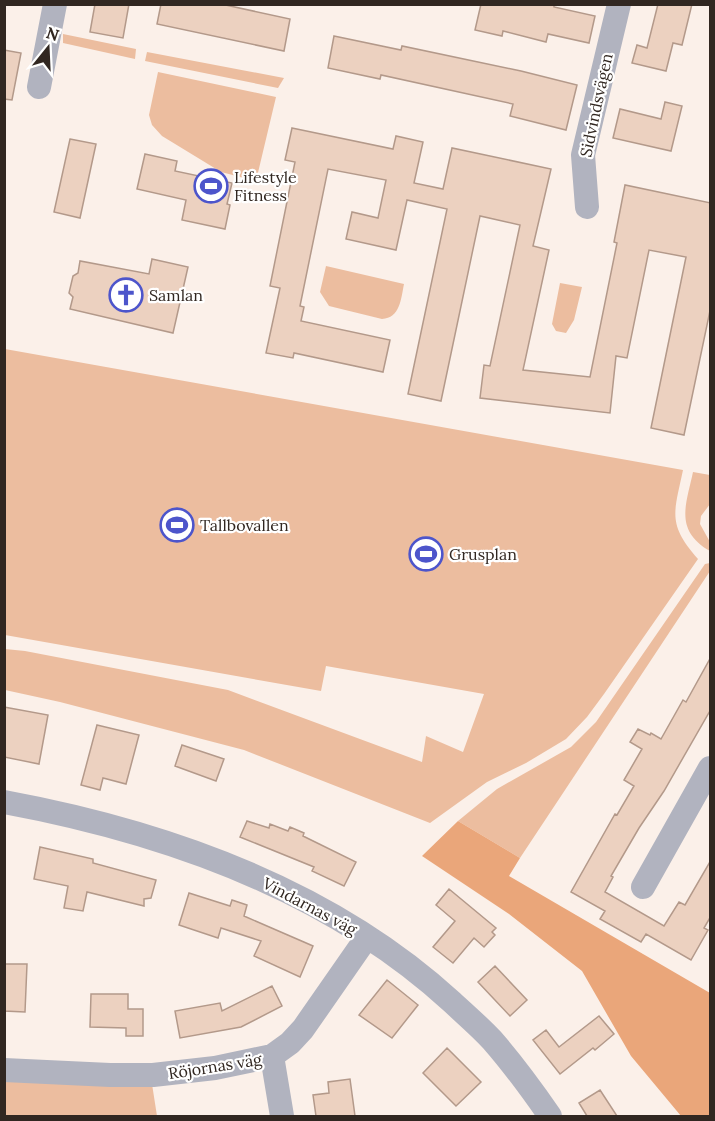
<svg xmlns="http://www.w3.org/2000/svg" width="715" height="1121" viewBox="0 0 715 1121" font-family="Lora,serif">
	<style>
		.green { fill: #ecbd9f }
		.forest { fill: #eaa67a }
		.building { fill: #ecd1c0; stroke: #b3998a; stroke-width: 1.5 }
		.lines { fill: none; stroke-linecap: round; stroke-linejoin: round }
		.street { stroke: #b1b3bf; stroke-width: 24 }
		.labels { text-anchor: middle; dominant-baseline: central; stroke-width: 4.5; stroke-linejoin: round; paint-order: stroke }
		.street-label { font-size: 16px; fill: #312721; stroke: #fff }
		.poi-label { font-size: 16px; fill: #312721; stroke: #fff; text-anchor: start }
	</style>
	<rect width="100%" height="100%" fill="#fbf0e9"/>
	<path class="green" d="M63,34L136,49L135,59L63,43Z
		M147,52L284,78L278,88L145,61Z
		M158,72L276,97L256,181L221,172L162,136L152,125L149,115Z
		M326,266L404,284C401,299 400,318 382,319L329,306L320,292Z
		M560,283L582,287L574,320L566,333L556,331L552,324Z
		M5,349L683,470C674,513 667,524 698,559L604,694L587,717L566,739L526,763L487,782L430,823L244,750L60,702L5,690V649L25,651L228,690L422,762L426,736L463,752L484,694L326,666L321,691L5,635Z
		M693,472L710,475V504L701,516L700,524L710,542V551C674,530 686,505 693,472Z
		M710,563V571L520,858L458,821L497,789L571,747L596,722L705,564Z
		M5,1078L152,1084L157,1116H5Z"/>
	<path class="forest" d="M458,821L520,858L509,876L710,993V1116H681L631,1056L582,971L509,914L422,856Z"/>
	<path class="building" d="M95,4H129L123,38L90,32Z
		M161,4H221L290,19L284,51L157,24Z
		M481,4H554V7L595,16L589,43L548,34L546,42L503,31L502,36L475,30Z
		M658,4H692L682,45L673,43L666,71L632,63L637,45L647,48Z
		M334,36L401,50L402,46L521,71L577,85L566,130L510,116L513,104L381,75L380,79L328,68Z
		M4,50L21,53L12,100L4,99Z
		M665,102L682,106L671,151L613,138L620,109L661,119Z
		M292,128L393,149L396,136L423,142L414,183L443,189L452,148L551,169L533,246L549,250L523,370L590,377L617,243L614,242L625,185L711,203V306L684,435L651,428L686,257L649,250L627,358L616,356L610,413L480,398L484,365L490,366L520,225L480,216L441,401L408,394L447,209L407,200L396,250L346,239L352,212L378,218L386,180L328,169L300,306L304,307L301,321L390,340L383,372L294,353L293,358L266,353L280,288L270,286L295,162L285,160Z
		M70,139L96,144L80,218L54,212Z
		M145,154L177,161L175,171L232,183L227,204L230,205L225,229L182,220L186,200L137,189Z
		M152,259L188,267L173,333L70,309L73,297L69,293L73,276L78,273L80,261L149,274Z
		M711,657V709L664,791L639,828L611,876L613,877L605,892L664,926L679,902L685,905L711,860V916L704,928L708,930L691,960L646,934L641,942L600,919L605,911L571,892L615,814L617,815L634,786L624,780L642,749L630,742L638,729L650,735L651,733L661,739L683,700L686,702Z
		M4,707L48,715L39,764L4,757Z
		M97,725L139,735L126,784L103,778L100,790L81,785Z
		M182,745L224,759L216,781L175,766Z
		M247,821L269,828L270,824L288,831L290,827L304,833L303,836L356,862L344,886L312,871L314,867L240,837Z
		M40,847L93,859V863L156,880L151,898L144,899V906L87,892L83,911L64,908L68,886L34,879Z
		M449,889L496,928L492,932L495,935L484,947L474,938L453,963L433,947L455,921L436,905Z
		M189,893L230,906L232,900L247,905L244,916L313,946L300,977L254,956L261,941L221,928L218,938L179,925Z
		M4,964H27L25,1012L4,1011Z
		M495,966L527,1000L510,1016L478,982Z
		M387,980L418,1005L392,1038L359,1015Z
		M272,986L282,1006L241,1027L180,1038L175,1011L220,1003L222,1011Z
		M91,994H128V1009H143V1036H126V1028L90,1027Z
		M599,1016L614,1034L595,1050L593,1048L560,1074L533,1040L546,1030L559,1047Z
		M447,1048L481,1082L456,1106L423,1073Z
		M350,1079L355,1116H316L313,1095L329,1093L328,1082Z
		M600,1090L617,1116H587L579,1103Z"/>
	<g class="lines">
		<path class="street" d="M39,87L55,4
			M587,207L583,155L619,4
			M4,802C166,832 329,889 452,1002C466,1015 480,1027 492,1040C513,1064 532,1090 550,1116
			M643,887L710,768
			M272,1056L282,1116
			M4,1070L110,1075H153L215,1068L272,1056L290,1043L303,1029L367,937"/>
	</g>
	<defs>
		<g id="stadium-ring" transform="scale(1.725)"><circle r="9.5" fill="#fff" stroke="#4d55cb" stroke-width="1.5"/><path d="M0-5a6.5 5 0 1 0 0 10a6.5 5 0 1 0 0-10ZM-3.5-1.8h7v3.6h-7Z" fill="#4d55cb"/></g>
		<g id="church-ring" transform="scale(1.725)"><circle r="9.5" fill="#fff" stroke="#4d55cb" stroke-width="1.5"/><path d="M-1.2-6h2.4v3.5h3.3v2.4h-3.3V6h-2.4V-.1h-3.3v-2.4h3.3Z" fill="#4d55cb"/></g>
	</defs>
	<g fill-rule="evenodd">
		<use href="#stadium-ring" x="211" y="186"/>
		<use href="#church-ring" x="126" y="295"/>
		<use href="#stadium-ring" x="177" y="525"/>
		<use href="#stadium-ring" x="426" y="554"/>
	</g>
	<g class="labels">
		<g class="street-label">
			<text transform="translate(596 105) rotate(-78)">Sidvindsvägen</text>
			<text transform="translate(310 906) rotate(28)">Vindarnas väg</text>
			<text transform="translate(215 1066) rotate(-9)">Röjornas väg</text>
		</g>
		<g class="poi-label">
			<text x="234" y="177">Lifestyle<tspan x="234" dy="18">Fitness</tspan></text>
			<text x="149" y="295">Samlan</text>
			<text x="200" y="525">Tallbovallen</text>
			<text x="449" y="554">Grusplan</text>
		</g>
	</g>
	<rect width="715" height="1121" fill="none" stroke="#312721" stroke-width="12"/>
	<g transform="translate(48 48) rotate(18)" stroke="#ffffff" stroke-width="4.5" paint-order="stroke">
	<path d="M0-4.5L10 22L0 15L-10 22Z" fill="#312721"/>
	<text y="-9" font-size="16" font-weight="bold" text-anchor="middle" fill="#312721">N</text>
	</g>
</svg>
